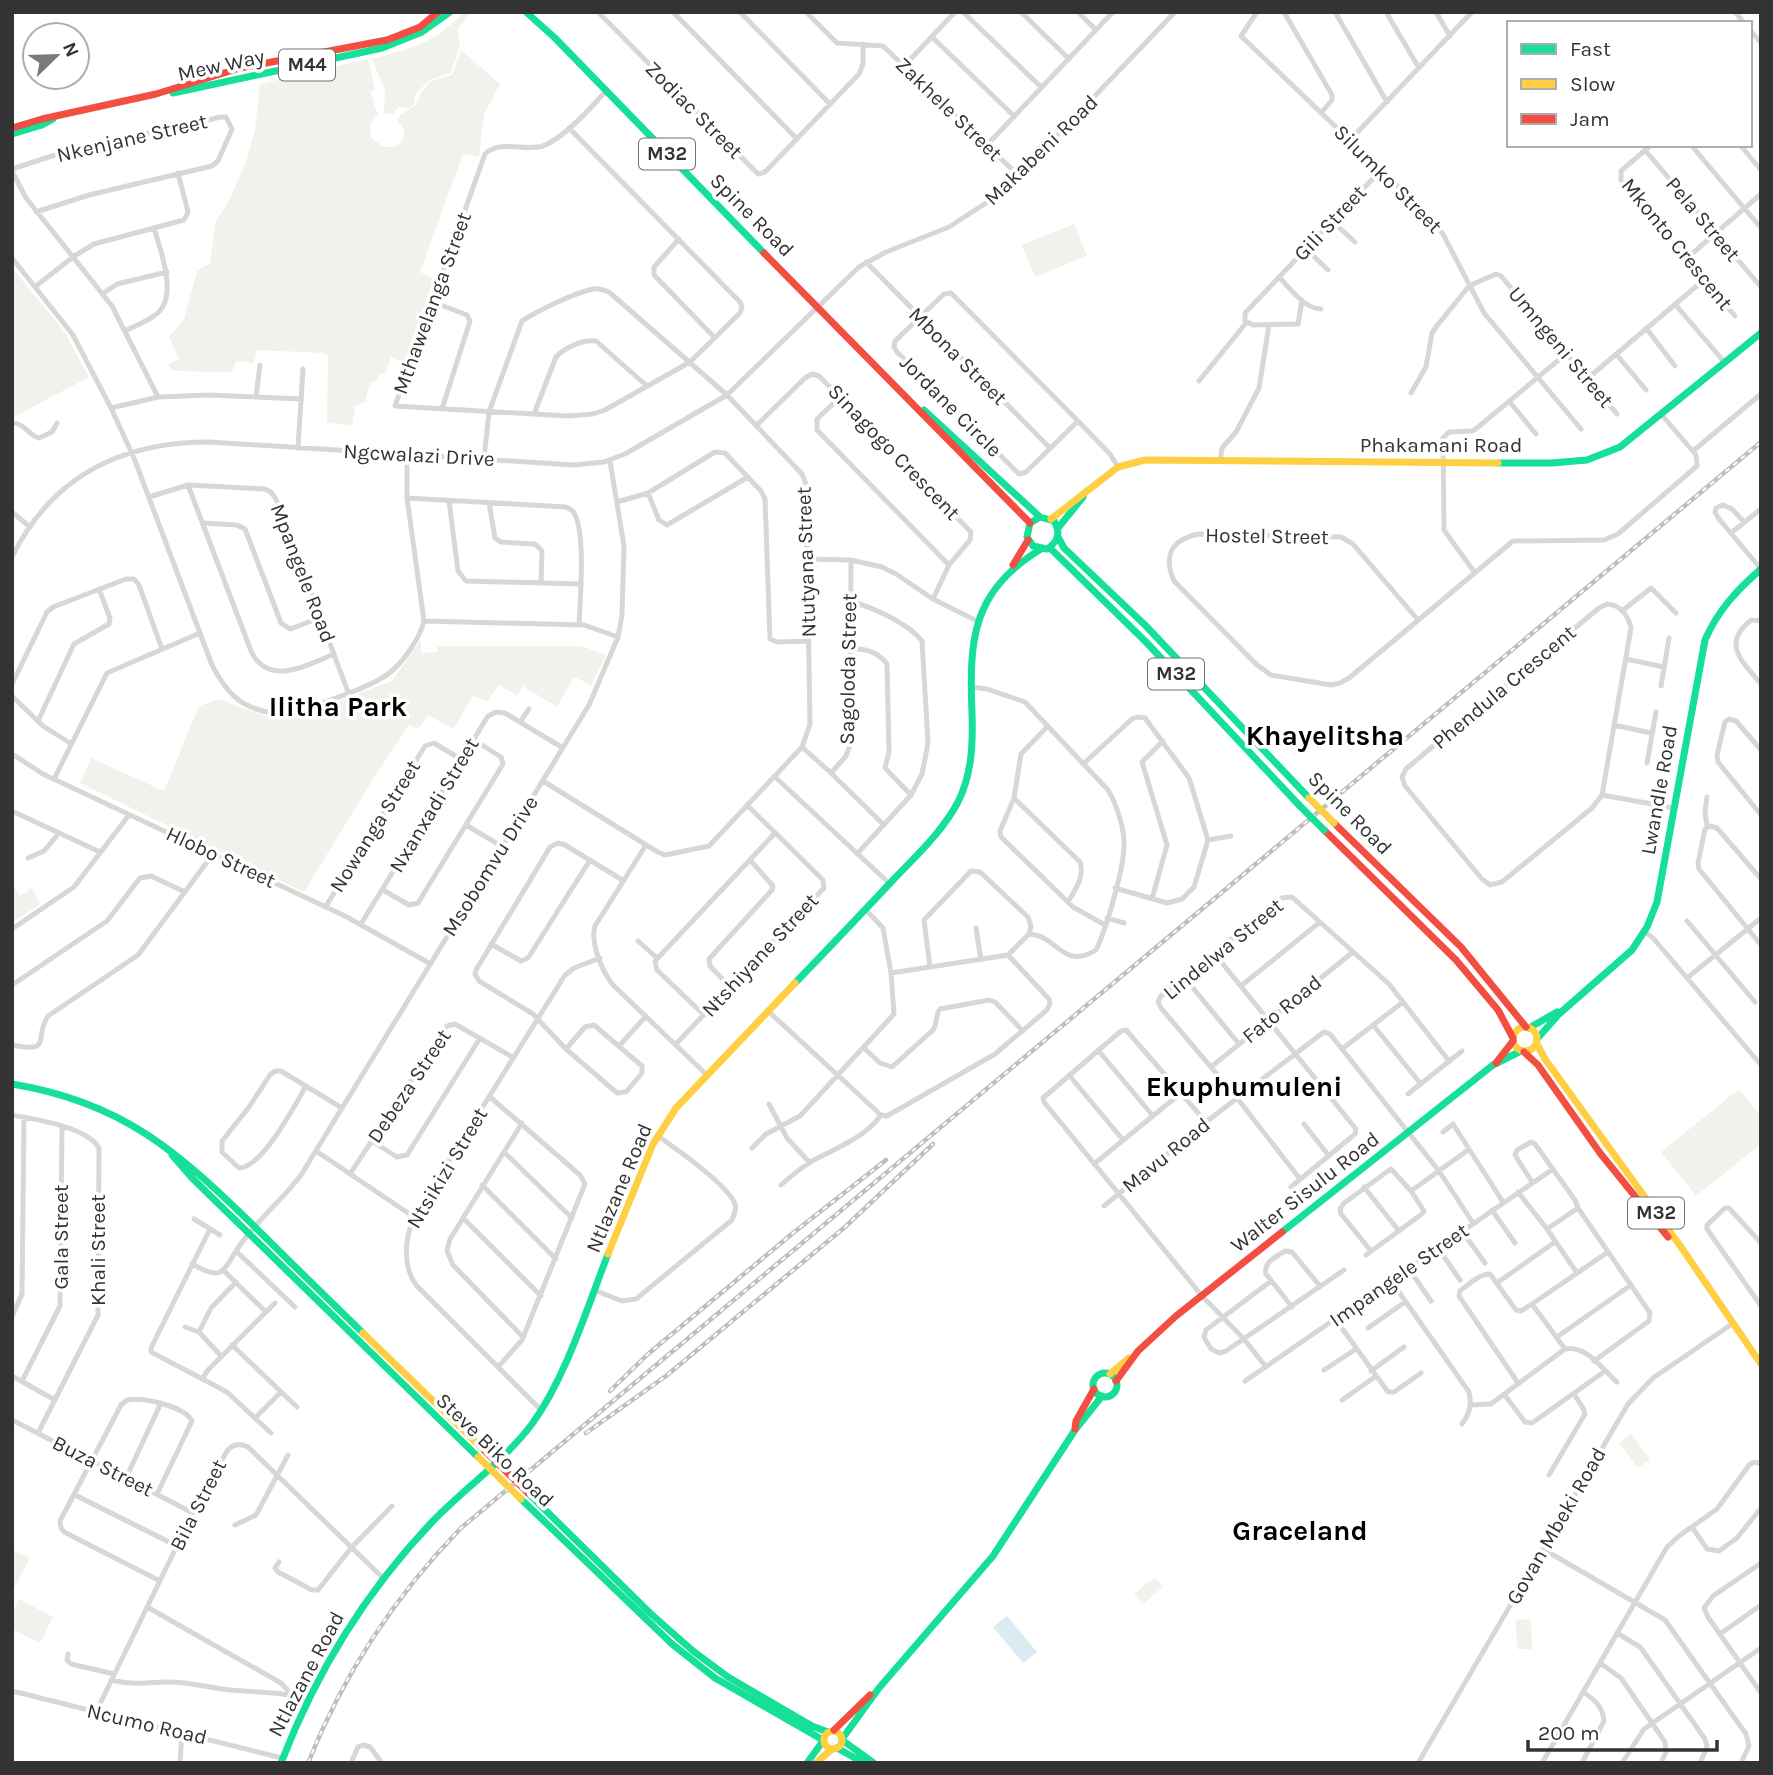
<svg xmlns="http://www.w3.org/2000/svg" width="1773" height="1775" viewBox="0 0 1773 1775" font-family="Karla,sans-serif">
	<style>
		.green { fill: #f0f3ec }
		.water { fill: #dceaf1 }
		.lines { fill: none; stroke-linecap: round; stroke-linejoin: round }
		.street { stroke: #d7d7d7; stroke-width: 5 }
		.fast { stroke: #16e098; stroke-width: 7 }
		.slow { stroke: #ffcf43; stroke-width: 7 }
		.jam { stroke: #f24e42; stroke-width: 7 }
		.rail-casing { stroke: #bebebe; stroke-width: 4.5 }
		.rail { stroke: #fff; stroke-width: 2; stroke-dasharray: 5; stroke-linecap: butt }
		.fast-bridge { stroke: #16e098; stroke-width: 7 }
		.slow-bridge { stroke: #ffcf43; stroke-width: 7 }
		.jam-bridge { stroke: #f24e42; stroke-width: 7 }
		.labels { text-anchor: middle; dominant-baseline: central; stroke-width: 7; stroke-linejoin: round; paint-order: stroke }
		.shield { fill: #fff; stroke: #707070; stroke-width: 2 }
		.shield-label { font-size: 19px; font-weight: bold; fill: #333 }
		.street-label { font-size: 21px; fill: #333; stroke: #fff }
		.district-label { font-size: 28px; font-weight: bold; fill: #000; stroke: #fff }
	</style>
	<rect width="100%" height="100%" fill="#fff"/>
	<path class="green" d="M464,12H471L457,30L460,47L450,73L430,80L416,93L414,104L409,108L398,107L393,114L384,113L385,90L372,59C413,48 433,44 464,12Z
		M461,50L500,84L484,114L479,157L463,154L420,272L434,278L404,362L391,357L386,372L380,374L376,381L370,383L365,402L355,406L352,425L327,423L328,356L323,353L257,350L254,363L236,361L232,372L173,371L168,364L179,359L169,337L184,320L197,271L210,263L216,220L228,203L247,159L255,129L260,84L368,59L375,89L371,92L375,109L379,113L371,123L370,136L383,147H394L403,140L404,129L397,120L401,114L416,105L421,93L431,81L452,75Z
		M1074,224L1087,256L1035,277L1022,245Z
		M12,268L64,331L89,377L14,417Z
		M421,640V653L437,652L438,646H582L606,655L591,685L574,677L557,707L523,686L517,696L499,685L487,701L473,696L453,729L428,715L418,729L409,725L375,776L304,892L80,783L91,758L164,791L199,706L219,699L272,719L295,717L392,681Z
		M12,883L20,896L32,888L40,904L12,923Z
		M1739,1089L1761,1116V1144L1696,1196L1661,1152Z
		M1631,1434L1650,1459L1638,1468L1619,1443Z
		M12,1550L30,1558L12,1592Z
		M1155,1577L1163,1587L1143,1604L1134,1594Z
		M19,1599L53,1617L40,1643L12,1629V1613Z
		M1531,1619L1532,1649H1517L1516,1620Z"/>
	<path class="water" d="M1007,1616L1037,1652L1023,1663L993,1627Z"/>
	<g class="lines">
		<path class="street" d="M598,12L758,174L765,172L859,74L863,64V44
			M673,12L797,139
			M740,12L830,104
			M806,12L837,43L883,46L1019,176
			M963,12L1041,87
			M1021,12L1069,59
			M1078,12L1096,30
			M1257,12L1241,36L1435,222L1444,236L1484,313L1581,429
			M1284,12L1332,95V100L1321,113
			M1335,12L1387,102
			M1386,12L1419,68
			M1436,12L1450,36
			M1735,12L1744,23
			M1750,30L1761,43
			M932,37L1014,116
			M905,65L955,12
			M569,128L740,302L742,307L740,313L690,362L605,410L593,414L568,416L395,406L485,154C501,139 524,152 543,146C564,138 590,109 605,92
			M1350,140L1472,12
			M987,145L1113,12
			M1651,145L1621,171V180L1735,316
			M1691,145L1761,228
			M1740,145L1761,170
			M1645,150L1761,287
			M12,169L64,152L221,117H226L232,129L218,161L212,166L89,195L36,212
			M12,171L26,198L112,306L158,397
			M1332,221L1355,242
			M679,239L654,267V275L715,338
			M1306,249L1328,270
			M12,258L73,335L111,408L134,458L212,665C226,692 240,708 272,713C293,716 371,687 388,674C403,663 420,638 424,621L407,498V455
			M1687,258L1761,194
			M866,262L1050,448
			M1279,277C1291,289 1303,308 1321,309
			M36,286L73,257L94,244L184,220L188,212L178,173
			M102,294L117,284L167,272
			M1302,300L1298,324L1253,325L1245,321V313L1382,169
			M433,302L467,315L470,321L442,409
			M1675,304L1725,363
			M1646,328L1675,366
			M125,331C136,325 155,319 162,308C175,289 160,248 154,228
			M1616,354L1646,390
			M1588,378L1705,279
			M1199,381L1246,323
			M1411,393L1426,367L1432,333L1436,327L1469,286L1496,274L1501,276L1617,414
			M256,397L260,365
			M840,397L817,419V430L949,565
			M1509,401L1536,434
			M111,408L158,397L210,395L302,399
			M534,414L556,357C564,348 583,339 596,341L647,386
			M1078,421L951,293L944,294L895,341L894,347L897,352L1019,474L1026,472L1078,421L1110,454L1118,467
			M12,423C25,423 28,435 39,438L52,432L57,423
			M756,426L805,378L812,374L819,376L971,532L970,540L949,565L933,599
			M298,448L303,369
			M1693,451L1761,394
			M484,459L489,412L522,321C537,311 574,293 593,289C598,288 604,290 609,292L727,395L802,474L806,484L810,724L802,747L709,846L665,855L656,851L543,781
			M1220,461L1222,448L1236,432L1259,388L1269,325
			M188,485L251,651C268,687 306,666 334,654
			M648,493L659,520L667,525L748,477
			M149,497L188,485L265,489L271,492L276,499L348,692
			M407,498L566,507C570,509 572,509 574,513C586,532 580,601 579,625
			M449,501L458,571L466,581L580,584
			M617,502L648,493L715,452L725,453L761,491L765,499L770,639L777,642L809,641
			M489,503L495,538L501,542L535,544L542,551L541,583
			M12,512L30,527
			M1744,522L1732,509L1723,505L1716,508L1715,512L1719,519L1761,569
			M202,523L237,525L245,529L281,623L290,629L320,618
			M1731,533L1761,509
			M12,557C52,476 121,442 209,442L574,465L604,462L625,454L727,395L859,267L886,252L949,227L1003,192L1175,12
			M807,559L851,560L882,567L896,574L933,599L977,621
			M1475,573L1444,530L1443,438L1449,432L1472,431L1477,428L1567,353
			M850,601C872,607 908,623 922,641L928,743L922,774L911,795L857,854
			M1607,604C1620,605 1628,615 1631,628L1602,795L1592,808L1502,882L1490,885L1482,879L1405,786L1402,777L1406,769L1426,752L1599,608Z
			M1622,611L1651,588L1676,613
			M1418,620L1353,544L1341,537L1198,534C1171,540 1163,556 1174,581L1257,665L1271,675L1331,685L1340,683L1349,678L1513,541L1604,540L1618,534L1697,466L1696,455L1662,415
			M424,621L584,625L618,637
			M1761,621L1751,620C1721,644 1742,661 1761,684
			M849,649C864,648 877,651 887,664L889,752L885,768L911,795
			M1626,659L1664,667
			M12,684L47,612L53,607L126,579H134L139,585L162,649
			M1661,686L1669,638
			M970,687L987,689L1025,702L1108,790C1116,803 1124,827 1124,843C1125,865 1106,930 1096,950C1063,971 1057,935 1029,934
			M12,696L43,726L70,743
			M38,721L74,644L109,624L110,618L99,589
			M520,722L529,709
			M1614,725L1651,733
			M1048,726L1021,754L1014,798L1000,831L1001,837L1073,907L1105,925
			M802,747L831,773L884,825
			M1761,750L1736,721L1729,719L1725,722L1717,755L1718,762L1761,815
			M12,754L43,774L345,916L429,963
			M1647,763L1656,712
			M1083,764L1132,719L1138,717L1145,718L1189,778L1208,840L1194,887L1182,899L1167,903L1115,888
			M831,773L846,756L850,745L851,560
			M774,776L890,884
			M54,779L107,673L200,633
			M1602,795L1674,808
			M1707,797L1705,811L1707,827
			M1014,798L1080,862C1085,876 1075,890 1068,902
			M12,811L100,852
			M466,825L503,847
			M1208,840L1231,836
			M646,845L595,926C590,943 602,971 613,985L707,1075
			M28,858L44,851L59,833
			M1761,879L1717,828L1710,826L1705,829L1698,863L1699,869L1761,945
			M383,890L409,905L418,903L503,764L501,757L474,740
			M1152,899L1167,845L1142,762L1163,741
			M326,906L425,746L434,743L462,760
			M1107,918L1124,923
			M1687,921L1755,1002
			M361,924L488,716L496,712L505,713L563,748
			M976,928L981,960
			M12,929L74,887L129,815
			M1645,932L1653,938L1761,1065
			M638,941L657,958
			M491,944L521,961L528,958L590,860
			M1214,953L1356,1129L1355,1134L1291,1187
			M930,967L924,920L971,871L980,872L1028,917L1031,926L1029,934
			M891,973L1008,955L1029,934
			M1184,977L1239,1044
			M1687,978L1761,918
			M12,985L107,921L140,878L151,876L185,892
			M1241,986L1320,922
			M730,987L710,966L709,959L772,890L773,886L750,860
			M768,1011L881,1115L887,1116L995,1054L1047,1010L1050,1003L1049,999L1008,955
			M704,1015L657,970L655,961L775,833
			M1373,1025L1421,1084
			M676,1044L824,888L823,880L747,805
			M12,1045C54,1053 33,1039 48,1016L138,955L213,854
			M619,1046L646,1016
			M864,1048L880,1063L892,1067L933,1030C938,1023 935,1015 940,1009L989,1000L995,1002L1023,1031
			M566,1049L585,1027L594,1025L642,1066V1073L626,1092L617,1093L566,1049L533,1014L479,981L475,974L476,970L550,847L558,843L565,845L624,881
			M1342,1049L1403,1002
			M1098,1050L1153,1116
			M1211,1067L1353,952
			M1069,1075L1123,1140
			M306,1086C295,1105 262,1168 239,1168L222,1152V1141L249,1107L270,1075L275,1071H281L342,1108
			M1408,1094L1462,1051
			M490,1097L580,1175L585,1184L522,1340L498,1367
			M769,1104L787,1138L810,1163
			M12,1115C35,1119 87,1127 99,1148L98,1315L38,1433
			M1206,1122L1126,1030L1121,1031L1043,1098L1044,1102L1202,1296L1244,1339L1266,1367
			M522,1123L450,1239L447,1251L453,1265L523,1337
			M1304,1124L1329,1156
			M1443,1132L1453,1124L1503,1202
			M372,1141L397,1157L407,1155L480,1038
			M752,1148L766,1134L800,1116L894,1014L891,973L883,928L865,909
			M316,1151L414,1217
			M504,1152L572,1218
			M1094,1164L1181,1093
			M350,1174L447,1026L455,1024L514,1058
			M1300,1179L1237,1098L1161,1008L1158,1002L1161,996L1282,898L1292,897L1389,984L1449,1061
			M1532,1182L1515,1155L1517,1150L1531,1142L1535,1144L1575,1200L1578,1208
			M482,1185L556,1259
			M781,1185C791,1176 801,1168 812,1161C836,1148 865,1138 881,1115
			M1364,1187L1399,1231
			M1411,1191L1468,1150
			M1518,1192L1547,1229
			M1104,1206L1206,1122L1324,1032L1330,1034L1439,1171L1473,1223
			M1492,1210L1515,1243
			M463,1218L541,1296
			M194,1219L220,1235
			M210,1229L151,1348V1352L227,1392L271,1433
			M1462,1231L1485,1263
			M1761,1243L1729,1208H1725L1707,1225V1229L1761,1306
			M1438,1248L1460,1280
			M1366,1255L1422,1214L1424,1211L1411,1191L1391,1169L1344,1203L1340,1209L1341,1214L1371,1251
			M192,1264C220,1279 221,1276 236,1251
			M1409,1269L1431,1301
			M224,1271L265,1311
			M1577,1273L1547,1229L1578,1208L1650,1313L1649,1321L1594,1361
			M1271,1281L1206,1330L1204,1337L1211,1349L1219,1353L1226,1351L1344,1270
			M1392,1282L1469,1392C1472,1404 1470,1414 1462,1424
			M1497,1283L1555,1242
			M594,1290L622,1301L636,1299L732,1220C734,1214 737,1210 735,1204C727,1184 676,1149 658,1136
			M1532,1304L1608,1252
			M295,1307L236,1251C254,1222 281,1202 301,1175L589,705L618,637L622,615L624,546L610,461
			M1292,1307L1266,1274C1263,1262 1276,1257 1285,1251L1292,1252L1320,1286
			M12,1317L22,1294L24,1117
			M1336,1320L1388,1392H1394L1421,1373
			M185,1327L199,1332
			M1368,1328L1405,1302
			M1557,1337L1631,1285
			M232,1345L297,1407
			M221,1356L199,1332L211,1308L236,1282
			M1324,1370L1356,1349
			M1371,1371L1404,1347
			M12,1376L55,1400
			M202,1379L208,1370L275,1303
			M22,1381L60,1306L62,1126
			M1245,1381L1553,1169
			M1518,1383L1459,1296L1460,1291C1468,1285 1479,1274 1490,1274L1516,1310L1521,1311L1532,1304L1565,1349
			M1504,1394L1525,1422L1532,1423L1605,1371
			M1342,1400L1375,1377
			M1471,1405L1491,1404L1565,1349C1586,1344 1603,1370 1617,1382
			M541,1410L416,1285C402,1265 405,1238 414,1217L565,975L574,968L600,958
			M255,1418L281,1392
			M12,1420L193,1513
			M1549,1475L1585,1414L1583,1408L1574,1394
			M126,1478L161,1403
			M157,1494L192,1421C184,1406 143,1397 127,1400L121,1405L60,1521L61,1528L64,1532L160,1581
			M75,1495L177,1546
			M235,1525L256,1515L288,1455
			M1692,1527L1707,1549L1719,1551L1737,1538L1761,1508
			M1543,1549L1665,1620L1746,1734L1749,1746L1741,1763
			M279,1562L275,1568L278,1572L312,1590H318L351,1548L392,1506
			M1761,1563L1713,1596L1704,1608L1708,1617L1761,1693
			M147,1607L281,1683L292,1695
			M1617,1633L1640,1647L1646,1655L1705,1739L1707,1747L1700,1763
			M1720,1634L1761,1605
			M68,1654L67,1660L71,1664L114,1674
			M1600,1663L1621,1678L1665,1742L1666,1752L1661,1763
			M111,1680C131,1685 145,1683 165,1682C187,1681 209,1688 231,1690C256,1693 282,1690 307,1701
			M12,1691L282,1758
			M96,1712L193,1513L227,1451C233,1444 240,1443 248,1447L383,1578
			M180,1763L182,1732
			M351,1763L358,1747L363,1745L370,1747L382,1763
			M1418,1763L1628,1404L1653,1378L1732,1324
			M1542,1763L1667,1547L1679,1536L1717,1509L1750,1464L1755,1462L1761,1464
			M1582,1763L1604,1721C1603,1707 1594,1699 1583,1692
			M1622,1763L1644,1729L1761,1648"/>
		<path class="fast" d="M526,12L555,38L764,253
			M173,93L382,48L422,32L450,12
			M12,134L42,125L53,119
			M924,410L1040,517L1054,521C1061,533 1058,542 1047,549L1033,546L1027,537L1030,523L1040,517
			M1498,463H1552L1587,460L1620,447L1761,333
			M1058,528L1083,497
			M1058,537L1064,548L1145,625L1309,798
			M1050,548L1146,642L1299,805
			M795,983C828,949 861,914 894,879C917,855 942,832 958,802C972,774 973,744 972,713C969,639 972,591 1041,549
			M1529,1028L1557,1012
			M1537,1039L1559,1014L1632,950L1647,927L1657,902L1705,640C1718,610 1737,590 1761,569
			M12,1084C123,1102 178,1152 256,1228C291,1263 327,1298 363,1333
			M172,1155L192,1178L478,1457
			M1282,1232L1493,1065L1521,1051
			M1093 1385a12 12 0 1 1 24 0a12 12 0 1 1-24 0Z
			M528,1493L650,1613L693,1651L728,1677L812,1726L828,1732
			M521,1499L672,1644L715,1678L823,1740
			M842,1739L879,1688L993,1556L1075,1430L1102,1396
			M842,1740L874,1763
			M837,1748L864,1763
			M281,1763C316,1672 365,1592 433,1521C465,1488 504,1461 532,1424C566,1377 587,1308 608,1254
			M807,1763L823,1741"/>
		<path class="slow" d="M1051,519L1118,467L1145,460L1498,463
			M1513 1039a12 12 0 1 1 24 0a12 12 0 1 1-24 0Z
			M1537,1044L1545,1059L1681,1247L1761,1364
			M608,1254L653,1144L676,1108L795,983
			M363,1333L485,1451
			M1110,1374L1129,1358
			M824 1740a9 9 0 1 1 18 0a9 9 0 1 1-18 0Z
			M816,1763L832,1749"/>
		<path class="jam" d="M12,128L42,119L156,94L240,68L387,40L420,27L438,12
			M764,253L1030,523
			M1013,565L1028,540
			M1334,823L1461,947L1526,1027
			M1324,830L1456,960L1498,1010L1513,1038
			M1524,1052L1538,1065L1600,1153L1668,1237
			M1496,1063L1513,1041
			M1116,1381L1138,1351L1176,1316L1282,1232
			M1075,1429L1076,1421L1094,1389
			M834,1730L870,1695"/>
		<g class="rail-casing">
			<path id="rail" d="M610,1391L648,1354L793,1233L886,1160
				M586,1433L666,1376L845,1227L933,1144
				M308,1763C344,1673 394,1597 461,1528L1761,442"/>
		</g>
		<use href="#rail" class="rail"/>
		<path class="fast-bridge" d="M1299,805L1324,830"/>
		<path class="slow-bridge" d="M1309,798L1334,823
			M478,1457L521,1499"/>
		<path class="jam-bridge" d="M485,1451L528,1493"/>
	</g>
	<g class="labels">
		<g class="shield">
			<rect x="279" y="49.5" width="56" height="31" rx="5"/>
			<rect x="639" y="138.5" width="56" height="31" rx="5"/>
			<rect x="1148" y="658.5" width="56" height="31" rx="5"/>
			<rect x="1628" y="1197.5" width="56" height="31" rx="5"/>
		</g>
		<g class="shield-label">
			<text x="307" y="65">M44</text>
			<text x="667" y="154">M32</text>
			<text x="1176" y="674">M32</text>
			<text x="1656" y="1213">M32</text>
		</g>
		<g class="street-label">
			<text transform="translate(221 65) rotate(-12)">Mew Way</text>
			<text transform="translate(949 109) rotate(44)">Zakhele Street</text>
			<text transform="translate(694 110) rotate(45)">Zodiac Street</text>
			<text transform="translate(132 138) rotate(-13)">Nkenjane Street</text>
			<text transform="translate(1041 150) rotate(-44)">Makabeni Road</text>
			<text transform="translate(1388 179) rotate(45)">Silumko Street</text>
			<text transform="translate(752 215) rotate(45)">Spine Road</text>
			<text transform="translate(1703 219) rotate(50)">Pela Street</text>
			<text transform="translate(1330 223) rotate(-47)">Gili Street</text>
			<text transform="translate(1677 244) rotate(51)">Mkonto Crescent</text>
			<text transform="translate(432 303) rotate(-70)">Mthawelanga Street</text>
			<text transform="translate(1561 347) rotate(50)">Umngeni Street</text>
			<text transform="translate(958 356) rotate(45)">Mbona Street</text>
			<text transform="translate(951 406) rotate(45)">Jordane Circle</text>
			<text x="1441" y="445">Phakamani Road</text>
			<text transform="translate(894 452) rotate(46)">Sinagogo Crescent</text>
			<text transform="translate(419 455) rotate(3)">Ngcwalazi Drive</text>
			<text transform="translate(1267 536) rotate(1)">Hostel Street</text>
			<text transform="translate(806 562) rotate(-92)">Ntutyana Street</text>
			<text transform="translate(303 573) rotate(69)">Mpangele Road</text>
			<text transform="translate(848 669) rotate(-89)">Sagoloda Street</text>
			<text transform="translate(1504 687) rotate(-40)">Phendula Crescent</text>
			<text transform="translate(1659 790) rotate(-80)">Lwandle Road</text>
			<text transform="translate(434 805) rotate(-59)">Nxanxadi Street</text>
			<text transform="translate(1350 813) rotate(45)">Spine Road</text>
			<text transform="translate(375 826) rotate(-58)">Nowanga Street</text>
			<text transform="translate(221 857) rotate(25)">Hlobo Street</text>
			<text transform="translate(490 866) rotate(-58)">Msobomvu Drive</text>
			<text transform="translate(1223 949) rotate(-39)">Lindelwa Street</text>
			<text transform="translate(760 955) rotate(-47)">Ntshiyane Street</text>
			<text transform="translate(1282 1009) rotate(-39)">Fato Road</text>
			<text transform="translate(409 1086) rotate(-56)">Debeza Street</text>
			<text transform="translate(1166 1155) rotate(-39)">Mavu Road</text>
			<text transform="translate(447 1168) rotate(-59)">Ntsikizi Street</text>
			<text transform="translate(619 1188) rotate(-67)">Ntlazane Road</text>
			<text transform="translate(1305 1192) rotate(-38)">Walter Sisulu Road</text>
			<text transform="translate(61 1237) rotate(-90)">Gala Street</text>
			<text transform="translate(98 1250) rotate(-90)">Khali Street</text>
			<text transform="translate(1399 1275) rotate(-35)">Impangele Street</text>
			<text transform="translate(495 1450) rotate(44)">Steve Biko Road</text>
			<text transform="translate(103 1466) rotate(27)">Buza Street</text>
			<text transform="translate(198 1505) rotate(-63)">Bila Street</text>
			<text transform="translate(1556 1526) rotate(-60)">Govan Mbeki Road</text>
			<text transform="translate(306 1674) rotate(-62)">Ntlazane Road</text>
			<text transform="translate(147 1724) rotate(13)">Ncumo Road</text>
		</g>
		<g class="district-label">
			<text x="338" y="706">Ilitha Park</text>
			<text x="1325" y="735">Khayelitsha</text>
			<text x="1244" y="1086">Ekuphumuleni</text>
			<text x="1300" y="1530">Graceland</text>
		</g>
	</g>
	<rect width="1773" height="1775" fill="none" stroke="#333333" stroke-width="28"/>
	<rect x="1507" y="21" width="245" height="126" fill="#ffffff" stroke="#adadad" stroke-width="2"/>
	<rect x="1521" y="44" width="35" height="10" fill="#16e098" stroke="#adadad" stroke-width="2"/>
	<text x="1570" y="56" font-size="21" fill="#333333">Fast</text>
	<rect x="1521" y="79" width="35" height="10" fill="#ffcf43" stroke="#adadad" stroke-width="2"/>
	<text x="1570" y="91" font-size="21" fill="#333333">Slow</text>
	<rect x="1521" y="114" width="35" height="10" fill="#f24e42" stroke="#adadad" stroke-width="2"/>
	<text x="1570" y="126" font-size="21" fill="#333333">Jam</text>
	<g transform="translate(56 56) rotate(67)"><circle r="33" fill="#ffffff" stroke="#adadad" stroke-width="2"/>
	<path d="M0-5L12 26L0 18L-12 26Z" fill="#7a7a7a"/>
	<text y="-10" font-size="19" font-weight="bold" text-anchor="middle" fill="#333333">N</text>
	</g>
	<path d="M1528 1740v10h189v-10" fill="none" stroke="#333333" stroke-width="3.5"/>
	<text x="1538" y="1740" font-size="21" fill="#333333" stroke="#ffffff" stroke-width="5" paint-order="stroke">200 m</text>
</svg>
